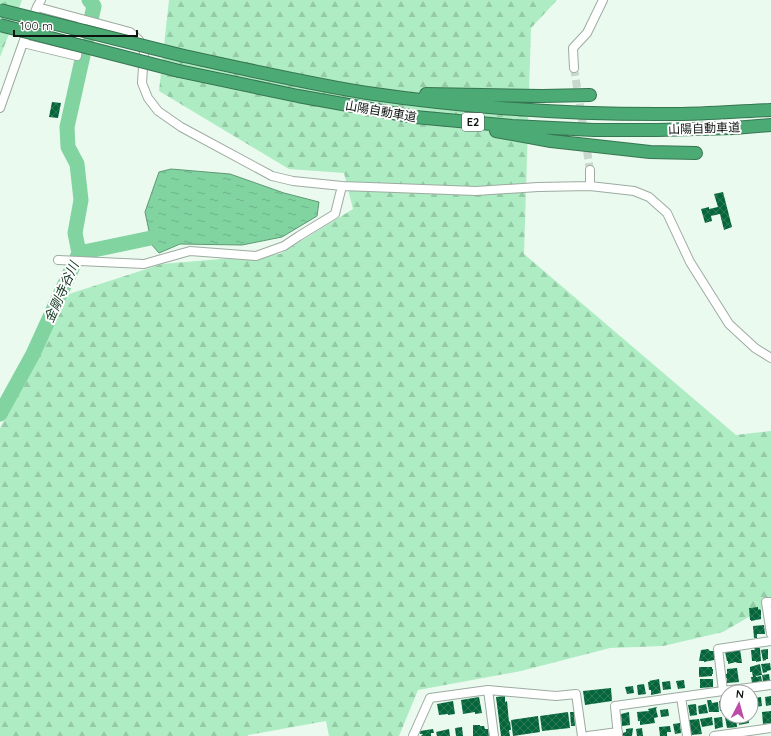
<svg xmlns="http://www.w3.org/2000/svg" width="771" height="736" viewBox="0 0 771 736" font-family="Quicksand,'Noto Sans JP',sans-serif">
	<style>
		.forest { fill: url(#forest-firs) }
		.water { fill: url(#water-ripples); stroke: #5e9974 }
		.lines { fill: none; stroke-linecap: round; stroke-linejoin: round }
		.river { stroke: #81d3a0; stroke-width: 15 }
		.building { fill: url(#building-cross-hatch) }
		.minor-tunnel { stroke: #c9d7cd; stroke-width: 8; stroke-dasharray: 8 4; stroke-linecap: butt }
		.minor-casing { stroke: #9daba1; stroke-width: 10 }
		.highway-casing { stroke: #367551; stroke-width: 14 }
		.minor { stroke: #fff; stroke-width: 8 }
		.highway { stroke: #4caa74; stroke-width: 12 }
		.highway-bridge-casing { stroke: #367551; stroke-width: 14; stroke-linecap: butt }
		.highway-bridge { stroke: #4caa74; stroke-width: 12 }
		.labels { text-anchor: middle; dominant-baseline: central; stroke-width: 4; stroke-linejoin: round; paint-order: stroke }
		.shield { fill: #fff; stroke: #565a57; stroke-width: 1 }
		.shield-label { font-size: 11px; font-weight: bold; fill: #0d130f }
		.street-label { font-size: 12px; fill: #0d130f; stroke: #fff }
		.water-label { font-size: 13px; font-style: italic; fill: #113520; stroke: #fff }
	</style>
	<defs>
		<pattern id="forest-firs" width="22" height="20" patternUnits="userSpaceOnUse"><rect width="22" height="20" fill="#aeecc3"/><path d="M5 1l3.5 6h-7zM16 11l3.5 6h-7z" fill="#94caa6"/></pattern>
		<pattern id="water-ripples" width="26" height="14" patternUnits="userSpaceOnUse"><rect width="26" height="14" fill="#81d3a0"/><path d="M2 4q2-2 4 0t4 0M15 11q2-2 4 0t4 0" fill="none" stroke="#6eb489"/></pattern>
		<pattern id="building-cross-hatch" width="8" height="8" patternUnits="userSpaceOnUse"><rect width="8" height="8" fill="#04663a"/><path d="M0 0l8 8M0 8l8-8" fill="none" stroke="#307a59"/></pattern>
	</defs>
	<rect width="100%" height="100%" fill="#eafaef"/>
	<path class="forest" d="M0,0H22L0,57Z
		M169,0H557L531,28L524,254L736,435L771,431V604L723,632L663,646L610,648L521,671L418,690L399,736H329L326,721L248,735V736H0V428L42,350L69,294L162,264L280,254L353,209L344,173L289,169L159,91Z"/>
	<path class="water" d="M171,169L230,174L284,193L319,202L317,216L282,237L242,245L180,244L159,253L152,245L145,212L159,172Z"/>
	<g class="lines">
		<path class="river" d="M79,253L151,238
			M0,414L33,354L79,253L75,233L81,200L77,164L68,147L67,127L94,6L89,0"/>
	</g>
	<path class="building" d="M52,102L61,103L58,118L49,117Z
		M723,192L732,227L724,230L720,214L711,216L712,221L705,223L701,209L709,207V209L718,207L714,194Z
		M758,607V609L761,610V619L751,621V620H750L749,608Z
		M764,625L765,634H757V638H754L753,626Z
		M754,648H760L761,661L756,662V661H752L751,650H755Z
		M708,649L710,651H714V660L704,662V661H699L701,650Z
		M740,649L742,663H737L736,662L728,664V661H727L725,652Z
		M768,649V659H766V660L763,661L761,650Z
		M770,663L771,670L767,671V672L763,673L761,664Z
		M760,664L762,675L756,676V677L761,676L762,681L752,683L751,677H753L752,672H750V667Z
		M699,667H712V669H713V674H712V676L699,677Z
		M737,668L739,682L727,683V678H726L725,674H727V669Z
		M769,674L770,681H763L762,675Z
		M659,679L661,693L651,695V690H649L648,682H650L649,681Z
		M700,679H713V687L700,688Z
		M684,680L685,688L678,689L676,681Z
		M670,681L671,689L663,690L662,682Z
		M644,684L646,694L638,695L637,685Z
		M633,686L634,693L627,694L625,687Z
		M611,688L612,701L585,705L583,691Z
		M505,696V702L507,701L509,722L510,721L511,730H509L510,736H501L496,697Z
		M771,696V705L766,706L765,697Z
		M479,697L482,713L475,714V712L463,714L461,700Z
		M761,697L762,706L755,707L754,698Z
		M707,700H711L712,703L718,702L719,712H709Z
		M727,700V710L720,711L719,701Z
		M453,701L455,714L448,715V714L439,715L437,704Z
		M696,704L697,715L690,716L688,705Z
		M706,704L708,713L699,714L698,706Z
		M657,707L656,709L658,717L654,718L655,723L640,725V721H638L637,712L649,711L648,709Z
		M668,709L669,716L661,717L660,710Z
		M771,711V723L763,724L762,712Z
		M568,712L570,728L542,731L540,716Z
		M570,712H574L575,726H571Z
		M629,712L630,725L622,726L621,714Z
		M538,716L540,732L513,736L511,720Z
		M731,716H736L737,727L727,728L725,717Z
		M738,716H748L749,723L739,725Z
		M712,717L713,725L702,727L700,719Z
		M722,717L723,727L715,729L714,718Z
		M699,719L702,734L691,735L689,720Z
		M680,723L681,733L675,734L673,724Z
		M473,725H480V726H484L485,729H488L489,736H473Z
		M670,726L671,732H667V736H660L659,727Z
		M462,727L463,736H456L455,728Z
		M633,728L632,736H623V733L626,732V729Z
		M642,728L643,736H637L636,729Z
		M433,729L434,733H431V736H421L423,734H420V731Z
		M449,729L450,736H437L436,732Z"/>
	<g class="lines">
		<path class="minor-tunnel" d="M574,68L590,170"/>
		<g class="minor-casing">
			<path id="minor" d="M37,7L130,32L139,40L144,51L142,83L148,98L158,111L181,127L272,176L293,181L342,186L476,191L538,187L590,186L634,191L649,197L667,213L690,262L729,324L755,348L771,358
				M23,43L77,56L81,25
				M574,68L573,48L587,33L603,0
				M0,108L23,43L37,7L41,0
				M590,170V186
				M58,260L144,264L190,251L256,256L284,246L299,236L335,214L342,186
				M771,602H766L771,634
				M488,690L494,736
				M723,691L718,649L771,641
				M681,697L687,736
				M413,736L430,698L488,690L556,696L576,694L582,736
				M588,736L618,732
				M618,736L615,706L723,691L771,685
				M714,736L771,728"/>
		</g>
		<g class="highway-casing">
			<path id="highway" d="M184,56C245,69 305,83 367,93C470,108 574,115 677,114C709,114 740,111 771,110
				M179,71L298,96L415,117L512,126L594,130H657L734,128L771,125
				M426,94L542,96L590,95
				M496,131L551,141L650,152L696,153"/>
		</g>
		<use href="#minor" class="minor"/>
		<use href="#highway" class="highway"/>
		<g class="highway-bridge-casing">
			<path id="highway-bridge" d="M0,10L184,56
				M0,25L179,71"/>
		</g>
		<use href="#highway-bridge" class="highway-bridge"/>
	</g>
	<g class="labels">
		<rect class="shield" x="462" y="113" width="22" height="18" rx="3"/>
		<g class="shield-label">
			<text x="473" y="122">E2</text>
		</g>
		<g class="street-label">
			<text transform="translate(381 111) rotate(10)">山陽自動車道</text>
			<text transform="translate(704 128) rotate(-2)">山陽自動車道</text>
		</g>
		<g class="water-label">
			<text transform="translate(61 292) rotate(-66)">金剛寺谷川</text>
		</g>
	</g>
	<g transform="translate(739 704) rotate(6)"><circle r="19" fill="#ffffff" stroke="#9ea19f"/>
	<path d="M0-3L7 15L0 10L-7 15Z" fill="#bd4ca8"/>
	<text y="-6" font-size="11" font-weight="bold" text-anchor="middle" fill="#0d130f">N</text>
	</g>
	<path d="M14 30v6h123v-6" fill="none" stroke="#0d130f" stroke-width="2"/>
	<text x="20" y="30" font-size="12" fill="#0d130f" stroke="#ffffff" stroke-width="3" paint-order="stroke">100 m</text>
</svg>
